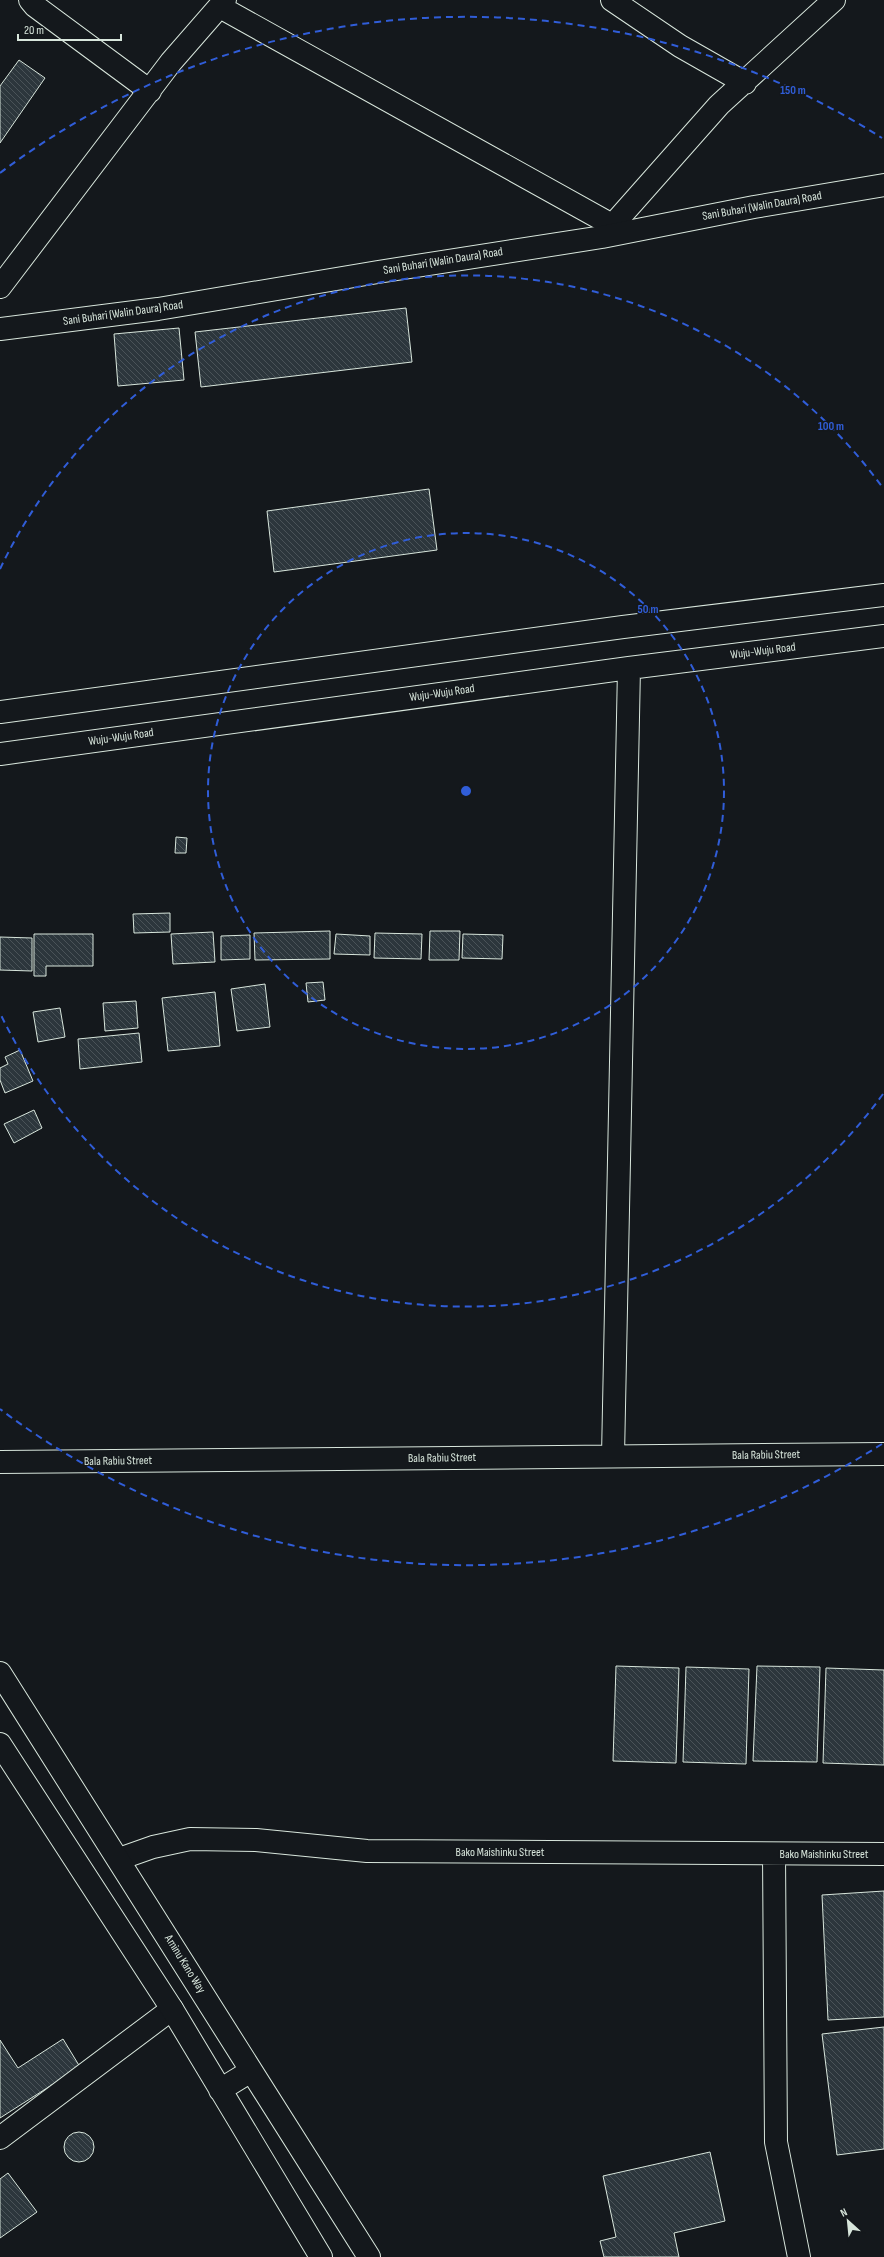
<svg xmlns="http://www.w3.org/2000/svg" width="884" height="2257" viewBox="0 0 884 2257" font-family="'Sofia Sans Condensed',sans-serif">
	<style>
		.building { fill: url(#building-back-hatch); stroke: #d8e6dc }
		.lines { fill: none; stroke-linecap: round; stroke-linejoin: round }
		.minor-casing { stroke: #d8e6dc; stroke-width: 24 }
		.tertiary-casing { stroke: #d8e6dc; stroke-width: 24 }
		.secondary-casing { stroke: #d8e6dc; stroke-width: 24 }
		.minor { stroke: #14181c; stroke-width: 22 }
		.tertiary { stroke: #14181c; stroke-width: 22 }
		.secondary { stroke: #14181c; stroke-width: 22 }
		.ring { fill: none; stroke: #305dd8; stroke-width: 2; stroke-dasharray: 7 5 }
		.labels { text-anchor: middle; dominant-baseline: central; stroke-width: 3; stroke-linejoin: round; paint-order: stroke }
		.street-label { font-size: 12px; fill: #d8e6dc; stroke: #14181c }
		.centre { fill: #305dd8; stroke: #14181c; stroke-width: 2 }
		.ring-label { font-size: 12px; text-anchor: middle; font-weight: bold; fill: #305dd8; stroke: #14181c; stroke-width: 3; stroke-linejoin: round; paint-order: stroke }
	</style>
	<defs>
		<pattern id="building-back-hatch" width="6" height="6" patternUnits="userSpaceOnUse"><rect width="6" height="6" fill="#2c363c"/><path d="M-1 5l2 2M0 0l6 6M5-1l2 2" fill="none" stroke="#4a5358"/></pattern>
	</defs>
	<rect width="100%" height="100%" fill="#14181c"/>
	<path class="building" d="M19,60L45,78L0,143V86Z
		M406,308L412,362L201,387L195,332Z
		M179,328L184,380L118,386L114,334Z
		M429,489L437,550L274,572L267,511Z
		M176,837L187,838L186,853H175Z
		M170,913V932L134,933L133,914Z
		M330,931V959L255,960L254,933Z
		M430,931H460L459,960H429Z
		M213,932L215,962L173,964L171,934Z
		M375,933L422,934L421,959L374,958Z
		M34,934H93V966H46V976H34Z
		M336,934L370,936V955L334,954Z
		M463,934L503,935L502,959L462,958Z
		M250,935V959L221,960V936Z
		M0,937L32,938V971L0,970Z
		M323,982L325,1000L308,1002L306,983Z
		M265,984L270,1027L237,1031L231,989Z
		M215,992L220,1046L168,1051L162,998Z
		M136,1001L138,1028L105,1031L103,1003Z
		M60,1008L65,1037L38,1042L33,1012Z
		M139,1033L142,1062L80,1069L78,1039Z
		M20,1050L33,1081L5,1093L0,1080V1068L8,1064L5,1057Z
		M34,1110L42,1128L14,1143L4,1124Z
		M616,1666L679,1668L676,1763L613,1761Z
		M757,1666L820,1667L817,1762L753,1761Z
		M686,1667L749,1669L746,1764L683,1762Z
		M826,1668L884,1670V1765L823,1763Z
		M884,1891V2017L828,2020L822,1895Z
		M884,2027V2149L837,2155L822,2034Z
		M63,2039L80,2067L0,2118V2040L18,2068Z
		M64 2147a15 15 0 1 1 30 0a15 15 0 1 1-30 0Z
		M710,2152L725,2221L674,2233L679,2257H604L600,2241L616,2237L603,2176Z
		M8,2173L37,2212L0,2238V2179Z"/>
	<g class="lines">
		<g class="minor-casing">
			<path id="minor" d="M30,0L35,6L150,91
				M612,0L680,46L745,83
				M220,7L612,225
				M603,236L719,105L834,0
				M0,287L171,62L225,0
				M0,712L623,627L884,595
				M0,754L629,668L884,636
				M613,1456L629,668
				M0,1462L884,1454
				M774,1854L776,2142L799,2257
				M119,1859L153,1847L190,1839L256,1840L367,1851L884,1854
				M0,2138L172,2009"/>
		</g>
		<g class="tertiary-casing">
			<path id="tertiary" d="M0,329L158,309L378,272L602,237L754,207L884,185"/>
		</g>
		<g class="secondary-casing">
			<path id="secondary" d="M0,1673L369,2257
				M0,1744L172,2009L321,2257
				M220,2090L251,2071"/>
		</g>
		<use href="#minor" class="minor"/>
		<use href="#tertiary" class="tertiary"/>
		<use href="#secondary" class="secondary"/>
	</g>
	<g class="ring">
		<circle cx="466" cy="791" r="258"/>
		<path d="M883 1094A516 516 0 0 1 0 1013M0 569A516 516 0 0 1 883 488"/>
		<path d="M882 1444A774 774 0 0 1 0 1409M0 173A774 774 0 0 1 882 138"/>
	</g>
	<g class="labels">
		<g class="street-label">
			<text transform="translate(762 206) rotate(-10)">Sani Buhari (Walin Daura) Road</text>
			<text transform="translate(443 261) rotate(-9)">Sani Buhari (Walin Daura) Road</text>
			<text transform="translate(123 313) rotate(-8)">Sani Buhari (Walin Daura) Road</text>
			<text transform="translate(763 651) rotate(-7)">Wuju-Wuju Road</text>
			<text transform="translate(442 693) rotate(-8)">Wuju-Wuju Road</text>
			<text transform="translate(121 737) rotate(-8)">Wuju-Wuju Road</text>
			<text transform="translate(766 1455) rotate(-1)">Bala Rabiu Street</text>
			<text transform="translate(442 1458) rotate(-1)">Bala Rabiu Street</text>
			<text transform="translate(118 1461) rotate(-1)">Bala Rabiu Street</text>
			<text x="500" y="1852">Bako Maishinku Street</text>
			<text x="824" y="1854">Bako Maishinku Street</text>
			<text transform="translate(185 1964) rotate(58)">Aminu Kano Way</text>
		</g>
	</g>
	<circle cx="466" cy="791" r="6" class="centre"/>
	<g class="ring-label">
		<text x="793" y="94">150 m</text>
		<text x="831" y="430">100 m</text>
		<text x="648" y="613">50 m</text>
	</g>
	<g transform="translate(848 2221) rotate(333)" stroke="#14181c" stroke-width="3" paint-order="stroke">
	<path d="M0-3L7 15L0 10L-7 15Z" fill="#d8e6dc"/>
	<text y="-6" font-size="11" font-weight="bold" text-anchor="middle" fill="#d8e6dc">N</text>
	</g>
	<path d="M18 34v6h103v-6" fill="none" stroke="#d8e6dc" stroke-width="2"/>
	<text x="24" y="34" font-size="12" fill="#d8e6dc" stroke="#14181c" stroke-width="3" paint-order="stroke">20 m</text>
</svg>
